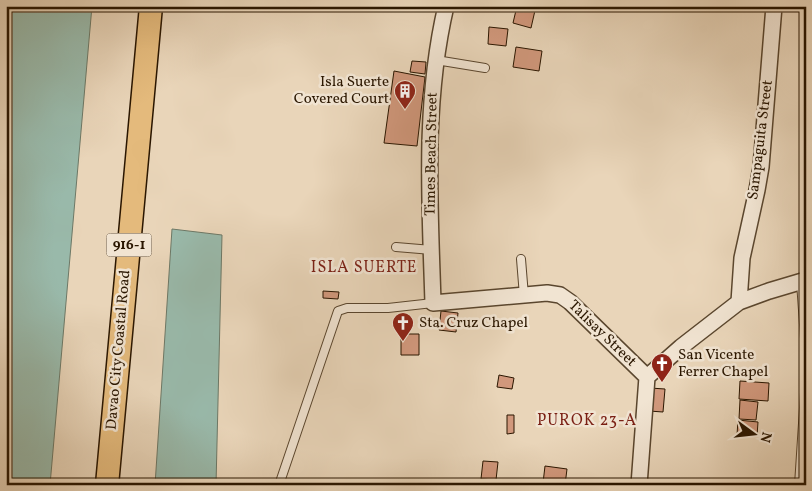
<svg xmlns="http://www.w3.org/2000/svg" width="812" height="491" viewBox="0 0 812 491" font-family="Vollkorn,serif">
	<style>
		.water { fill: #99b9aa; stroke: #6d7866 }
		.building { fill: #d1987c; stroke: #2a1600 }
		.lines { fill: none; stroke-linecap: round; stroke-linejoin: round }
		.lane-casing { stroke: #5a462e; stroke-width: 10 }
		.street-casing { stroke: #5a462e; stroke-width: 18 }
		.primary-casing { stroke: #2a1600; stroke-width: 25 }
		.lane { stroke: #f1e4d2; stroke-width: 8 }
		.street { stroke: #f1e4d2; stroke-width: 15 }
		.primary { stroke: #e4ba7c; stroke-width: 22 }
		.labels { text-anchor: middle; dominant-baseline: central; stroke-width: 5; stroke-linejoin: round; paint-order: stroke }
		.shield { fill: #f1e4d2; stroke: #66543f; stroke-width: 1 }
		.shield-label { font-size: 14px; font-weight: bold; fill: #2a1600 }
		.poi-label { font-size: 15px; fill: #2a1600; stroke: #f1e4d2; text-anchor: start }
		.street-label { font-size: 15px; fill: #2a1600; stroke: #f1e4d2 }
		.neighbourhood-label { font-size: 16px; letter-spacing: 1px; fill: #7a1f14; stroke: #f1e4d2 }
	</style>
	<rect width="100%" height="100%" fill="#e9d5b9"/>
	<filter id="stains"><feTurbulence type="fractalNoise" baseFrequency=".004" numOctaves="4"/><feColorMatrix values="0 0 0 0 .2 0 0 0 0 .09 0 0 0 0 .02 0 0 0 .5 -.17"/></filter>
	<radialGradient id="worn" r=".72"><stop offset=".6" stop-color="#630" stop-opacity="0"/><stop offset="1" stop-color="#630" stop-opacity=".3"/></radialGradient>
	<path class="water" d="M6,6H92L50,485H6Z
		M172,229L222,235L216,485H155Z"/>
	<path class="building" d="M517,6H536L531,28L513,23Z
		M489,27L508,29L506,46L488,44Z
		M516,47L542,51L539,71L513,67Z
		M412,61L426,62L425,74L410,72Z
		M394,71L425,77L417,146L384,143Z
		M323,291L339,292L338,299L323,298Z
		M441,311L458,313L456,332L439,330Z
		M401,334H419V355H401Z
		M499,375L514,378L512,389L497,387Z
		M740,381L769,383L768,401L739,399Z
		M650,388L665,389L663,412L649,411Z
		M740,400L758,402L756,420L739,419Z
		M507,415H514V433L507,434Z
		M738,420L758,422L757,436L737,435Z
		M483,461L498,462L496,480L481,479Z
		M545,466L567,469L565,485L543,483Z"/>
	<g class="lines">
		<g class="lane-casing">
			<path id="lane" d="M436,60L485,68
				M396,247L432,250
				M521,259L524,296
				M801,282L806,353
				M279,485L338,311L347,308H388L433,303
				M799,485L806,377"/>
		</g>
		<g class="street-casing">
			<path id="street" d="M446,6C423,104 430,204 433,303L547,293L560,295L570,302L647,377
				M739,302L742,258L757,190L761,167L774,6
				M647,377L681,347L739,302L769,291L806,280
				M639,485L647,377"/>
		</g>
		<g class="primary-casing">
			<path id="primary" d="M107,485L151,6"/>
		</g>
		<use href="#lane" class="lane"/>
		<use href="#street" class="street"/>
		<use href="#primary" class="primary"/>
	</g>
	<defs>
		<g id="building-pin" transform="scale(1.125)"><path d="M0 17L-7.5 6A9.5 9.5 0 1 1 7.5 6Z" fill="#8f2418" stroke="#f1e4d2"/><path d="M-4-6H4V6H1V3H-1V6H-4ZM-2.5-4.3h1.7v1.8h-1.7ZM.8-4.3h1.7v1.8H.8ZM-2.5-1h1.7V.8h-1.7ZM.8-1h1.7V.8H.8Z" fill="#fff"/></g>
		<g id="church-pin" transform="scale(1.125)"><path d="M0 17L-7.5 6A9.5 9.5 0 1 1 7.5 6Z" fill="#8f2418" stroke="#f1e4d2"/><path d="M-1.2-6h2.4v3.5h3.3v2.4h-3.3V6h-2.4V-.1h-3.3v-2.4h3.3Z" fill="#fff"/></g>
	</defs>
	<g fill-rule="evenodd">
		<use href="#building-pin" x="405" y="91"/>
		<use href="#church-pin" x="403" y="323"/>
		<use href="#church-pin" x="662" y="364"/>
	</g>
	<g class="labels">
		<rect class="shield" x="106.5" y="233.5" width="45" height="23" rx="4"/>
		<g class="shield-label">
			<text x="129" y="245">916-1</text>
		</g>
		<g class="poi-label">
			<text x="389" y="82" text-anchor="end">Isla Suerte<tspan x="389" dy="17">Covered Court</tspan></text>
			<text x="419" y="323">Sta. Cruz Chapel</text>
			<text x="678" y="355">San Vicente<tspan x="678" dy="17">Ferrer Chapel</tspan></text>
		</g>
		<g class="street-label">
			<text transform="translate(761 140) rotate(-83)">Sampaguita Street</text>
			<text transform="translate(432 154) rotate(-89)">Times Beach Street</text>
			<text transform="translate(602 334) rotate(44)">Talisay Street</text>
			<text transform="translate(119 350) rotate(-85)">Davao City Coastal Road</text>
		</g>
		<g class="neighbourhood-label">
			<text x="364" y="268">ISLA SUERTE</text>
			<text x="587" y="421">PUROK 23-A</text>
		</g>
	</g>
	<rect width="812" height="491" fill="none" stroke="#e9d5b9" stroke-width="25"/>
	<rect x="8" y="8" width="797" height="476" fill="none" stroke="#2a1600" stroke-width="2.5"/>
	<rect x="12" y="12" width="787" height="466" fill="none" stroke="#2a1600"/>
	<g transform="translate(754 434) rotate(105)" stroke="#f1e4d2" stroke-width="4" paint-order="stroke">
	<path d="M0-4L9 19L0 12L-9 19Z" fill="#2a1600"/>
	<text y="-8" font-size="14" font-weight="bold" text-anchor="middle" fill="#2a1600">N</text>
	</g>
	<rect width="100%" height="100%" filter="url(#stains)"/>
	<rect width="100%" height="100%" fill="url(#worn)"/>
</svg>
